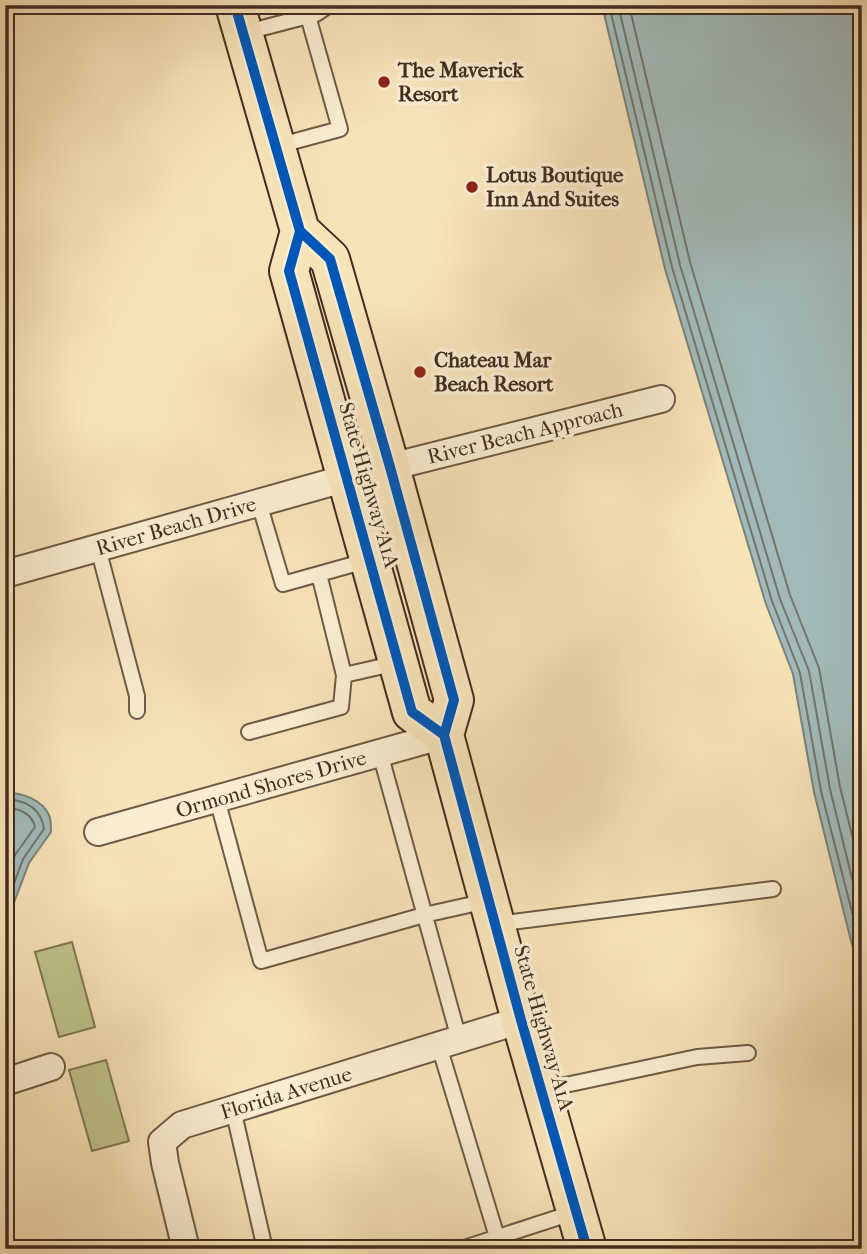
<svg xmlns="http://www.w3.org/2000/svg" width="867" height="1254" viewBox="0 0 867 1254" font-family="'IM FELL French Canon',serif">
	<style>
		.green { fill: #bfc38d; stroke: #807856; stroke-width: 2 }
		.water { fill: #a2bbba; stroke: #7b827c; stroke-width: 2 }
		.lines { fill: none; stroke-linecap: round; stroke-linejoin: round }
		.shore { stroke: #72746d; stroke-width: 2 }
		.service-casing { stroke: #6e5a46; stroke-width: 18 }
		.minor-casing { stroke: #6e5a46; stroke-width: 30 }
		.primary-casing { stroke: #412d20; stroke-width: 42 }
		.service { stroke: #faedd1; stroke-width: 14 }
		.minor { stroke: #faedd1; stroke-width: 26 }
		.primary { stroke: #f7e3b8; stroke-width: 38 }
		.cycleway-casing { stroke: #faedd1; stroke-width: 15 }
		.cycleway { stroke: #0057b8; stroke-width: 10 }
		.poi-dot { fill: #8f2418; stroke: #faedd1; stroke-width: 2.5 }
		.labels { text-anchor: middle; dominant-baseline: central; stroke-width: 7; stroke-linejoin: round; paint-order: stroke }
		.poi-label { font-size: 21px; font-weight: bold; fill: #412d20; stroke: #faedd1; text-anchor: start }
		.street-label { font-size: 21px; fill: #412d20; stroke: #faedd1 }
	</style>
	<rect width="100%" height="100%" fill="#f7e3b8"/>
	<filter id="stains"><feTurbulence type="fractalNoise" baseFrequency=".00286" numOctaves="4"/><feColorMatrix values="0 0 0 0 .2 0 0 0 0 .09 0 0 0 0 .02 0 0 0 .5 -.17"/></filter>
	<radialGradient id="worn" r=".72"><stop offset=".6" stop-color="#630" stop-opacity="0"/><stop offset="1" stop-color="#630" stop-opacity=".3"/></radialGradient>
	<path class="green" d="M72,942L95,1027L59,1037L35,952Z
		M106,1060L129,1141L92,1151L69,1070Z"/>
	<path class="water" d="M602,5H862V974L851,941L814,792L793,674L766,604L665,269Z
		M5,792C21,793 42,799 49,815C51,819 51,827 51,832L29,863L13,905L5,906Z"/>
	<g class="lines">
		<path class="shore" d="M609,5L672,267L772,601L800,673L821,791L862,951
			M618,5L680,265L780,599L809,671L830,789L862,919
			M629,5L690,262L790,595L819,668L840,787L862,875
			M5,799C26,800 41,808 44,829L23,859L9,897L5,899
			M5,808C18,808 32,813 35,827L15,855L5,882"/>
		<g class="service-casing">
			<path id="service" d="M243,33L316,14L325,8L326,5
				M277,146L340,129L308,16
				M259,503L283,584L369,560
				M98,548L137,696V711
				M344,675L397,663
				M249,732L341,707L344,675L319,574
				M380,753L459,1039
				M217,799L261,961L424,915L487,901
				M496,924L773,889
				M439,1046L497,1237L505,1249
				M542,1090L697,1057L748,1053
				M233,1109L265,1249
				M461,1249L575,1212"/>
		</g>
		<g class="minor-casing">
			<path id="minor" d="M390,467L661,399
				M5,574L347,478
				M98,832L444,735
				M5,1082L51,1067
				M186,1249L165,1163L162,1142L182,1125L521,1020"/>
		</g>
		<g class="primary-casing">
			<path id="primary" d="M235,5L300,231L289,271L412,712L444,735
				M300,231L330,259L390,467L454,700L444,735L521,1020L587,1249"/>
		</g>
		<use href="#service" class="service"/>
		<use href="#minor" class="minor"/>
		<use href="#primary" class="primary"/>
		<g class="cycleway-casing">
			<path id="cycleway" d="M235,5L300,231L289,271L412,712L444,735
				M300,231L330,259L390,467L454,700L444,735L521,1020L587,1249"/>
		</g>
		<use href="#cycleway" class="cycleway"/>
	</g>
	<g class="poi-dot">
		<circle cx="384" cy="82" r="7"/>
		<circle cx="472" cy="187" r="7"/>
		<circle cx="420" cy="372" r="7"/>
	</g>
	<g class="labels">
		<g class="poi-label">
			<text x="398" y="70">The Maverick<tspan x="398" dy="24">Resort</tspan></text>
			<text x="486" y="175">Lotus Boutique<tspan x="486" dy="24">Inn And Suites</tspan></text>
			<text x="434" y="360">Chateau Mar<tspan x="434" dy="24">Beach Resort</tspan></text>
		</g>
		<g class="street-label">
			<text transform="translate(525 433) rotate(-14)">River Beach Approach</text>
			<text transform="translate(369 485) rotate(74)">State Highway A1A</text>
			<text transform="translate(176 526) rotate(-16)">River Beach Drive</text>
			<text transform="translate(271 784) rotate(-16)">Ormond Shores Drive</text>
			<text transform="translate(544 1028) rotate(74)">State Highway A1A</text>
			<text transform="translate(286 1093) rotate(-17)">Florida Avenue</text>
		</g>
	</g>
	<rect width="867" height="1254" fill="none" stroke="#f7e3b8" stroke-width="28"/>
	<rect x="7" y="7" width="853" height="1240" fill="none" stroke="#412d20" stroke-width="3.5"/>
	<rect x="14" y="14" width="839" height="1226" fill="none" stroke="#412d20" stroke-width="2"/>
	<rect width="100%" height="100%" filter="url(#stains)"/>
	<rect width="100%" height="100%" fill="url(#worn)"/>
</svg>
